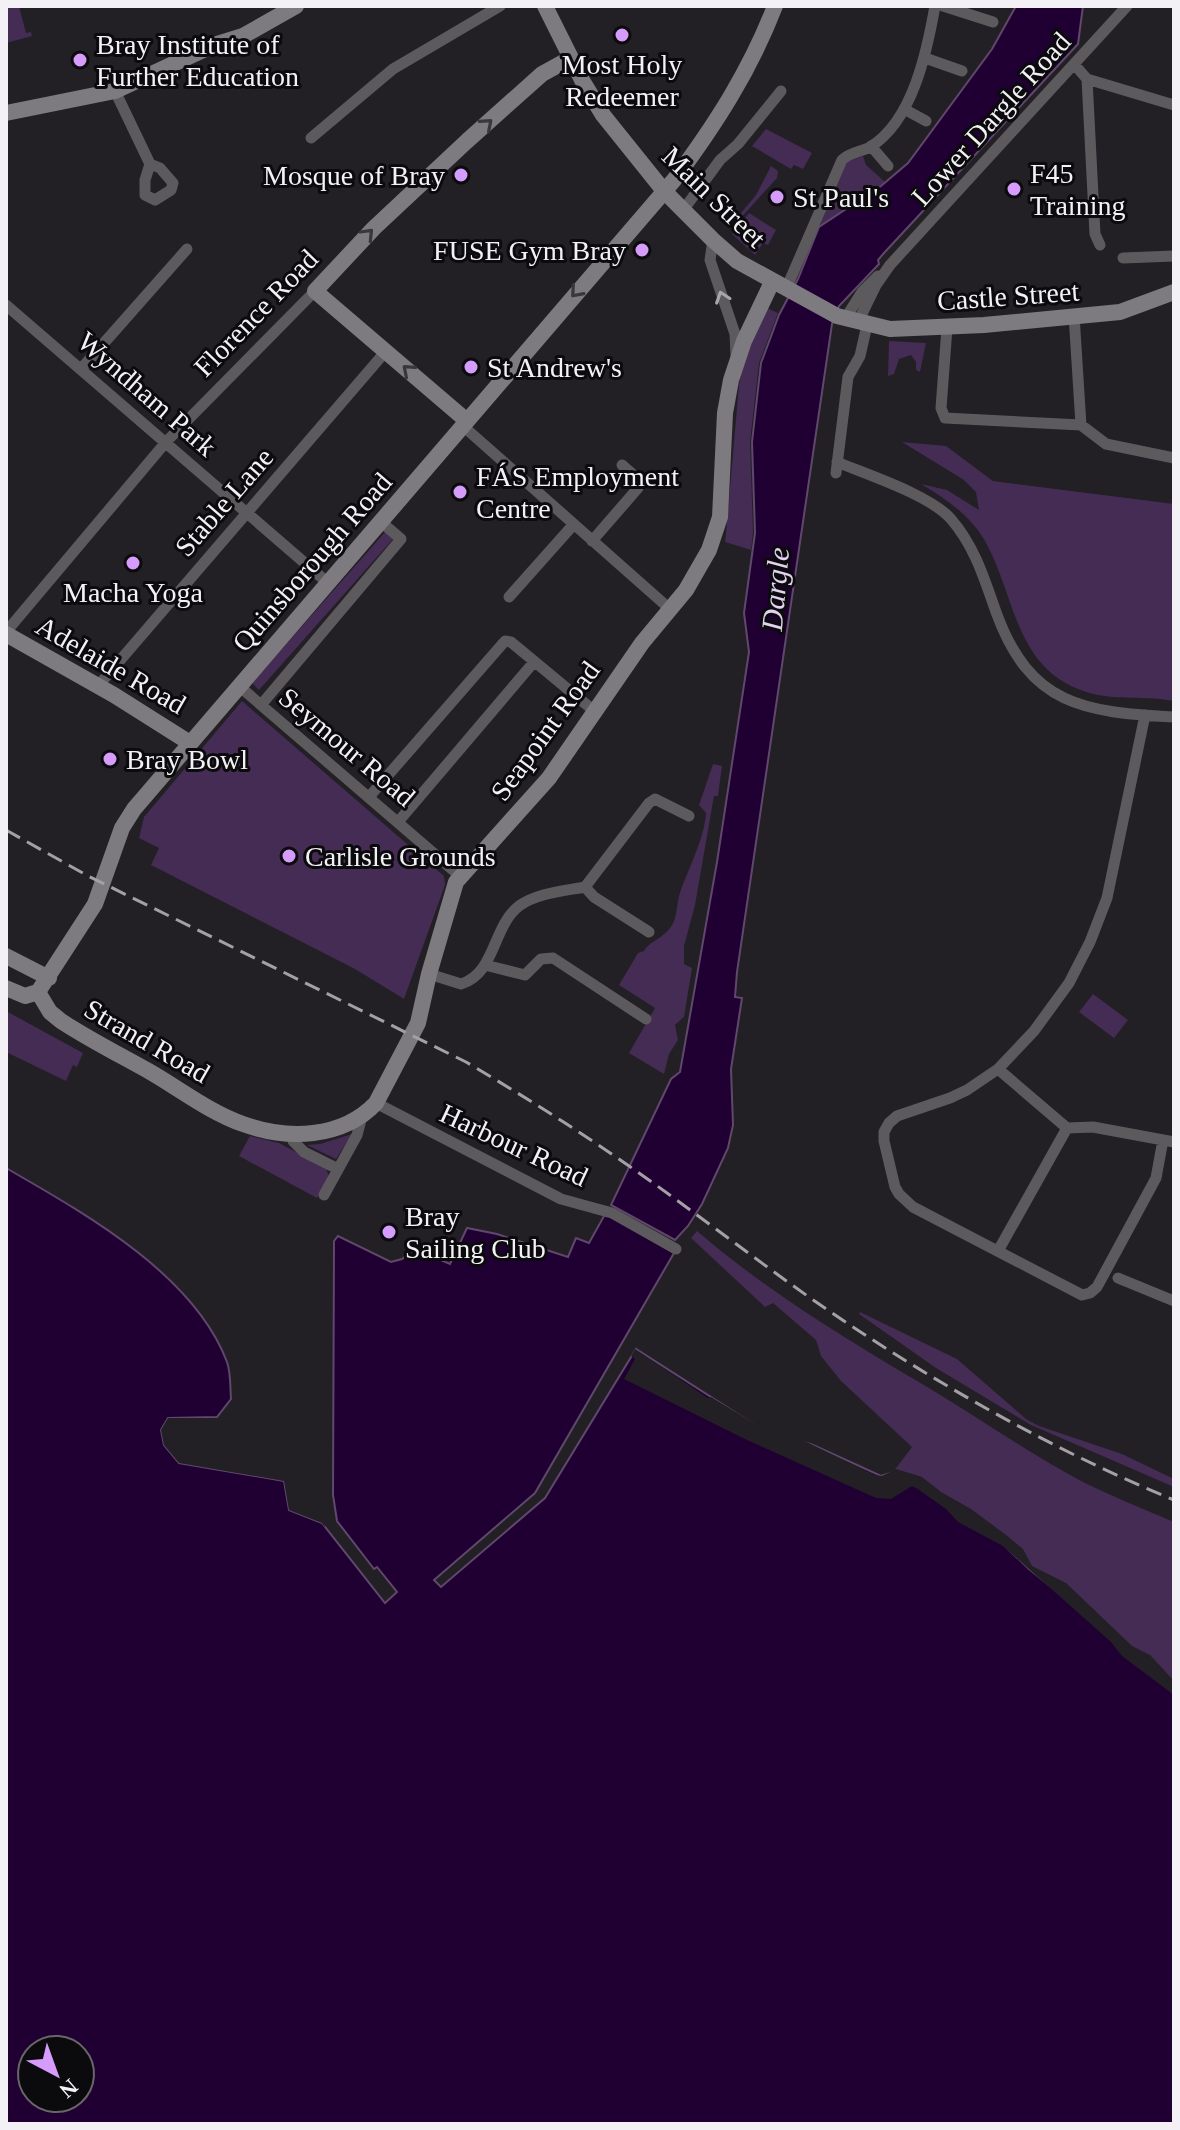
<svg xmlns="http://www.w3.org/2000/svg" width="1180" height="2130" viewBox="0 0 1180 2130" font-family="Georgia,serif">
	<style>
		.green { fill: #442c54 }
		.water { fill: #200032; stroke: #5f486c; stroke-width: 2; fill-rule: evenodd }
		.pier { fill: #221f25 }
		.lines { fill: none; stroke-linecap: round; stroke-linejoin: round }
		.street { stroke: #5c5a5d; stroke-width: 11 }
		.secondary { stroke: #7d7b80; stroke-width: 16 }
		.rail { stroke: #a3a1a6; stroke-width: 3; stroke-dasharray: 16 8; stroke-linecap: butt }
		.oneway { stroke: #39373a }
		.oneway2 { stroke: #a8a6a9 }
		.poi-dot { fill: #d59cfb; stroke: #0b0a0c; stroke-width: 3 }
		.labels { text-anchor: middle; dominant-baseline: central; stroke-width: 6; stroke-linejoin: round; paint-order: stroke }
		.poi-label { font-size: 28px; fill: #f3f1f5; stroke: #0b0a0c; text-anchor: start }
		.street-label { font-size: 28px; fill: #f3f1f5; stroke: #0b0a0c }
		.water-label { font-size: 30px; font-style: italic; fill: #e4d0f3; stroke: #0b0a0c }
	</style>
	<rect width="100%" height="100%" fill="#221f25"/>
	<path class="green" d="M6,6H19L26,33L31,32L32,36L6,43Z
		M766,129L812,153L803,169L794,165L791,169L752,146Z
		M863,156L866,165L885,182L841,215L819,227L828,205L833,207L840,192L835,190L847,162Z
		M771,166L778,171L777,178L739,220L736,219L756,195Z
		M749,213L776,230L768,245L763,243L755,255L732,234Z
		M767,308L778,313L759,363L750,442L753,532L751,550L725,542L726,534L739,385L743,362Z
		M889,341L926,343L920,372L916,370V362L911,355L899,359L894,374L888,376Z
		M902,442L946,446L993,481L1174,504V701C1137,694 1109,704 1071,686C1014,658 1013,590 985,541C970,515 946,499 921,484L947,490L979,510L976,492L964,480Z
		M385,532L393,539L259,690L252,683Z
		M242,701L444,876L445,885L404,999L355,969L151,865L159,848L139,838L144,817Z
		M713,764L722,766L718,796H714L695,905L684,946V964L692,968L684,1017L675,1025L678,1040L669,1054L664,1074L629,1053L655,1008L619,985L638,953L644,951C650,940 667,938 674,921C677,913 677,904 679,896C688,868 704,841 706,813L699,805Z
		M1093,994L1128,1020L1114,1038L1079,1012Z
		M6,1011L83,1053L77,1067L73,1065L66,1081L6,1052Z
		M352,1134L336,1159L307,1145L320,1144Z
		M250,1136L279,1143L326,1168L329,1177L317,1198L239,1156Z
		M697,1231C768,1292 849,1341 929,1388C981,1419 1031,1455 1085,1483C1114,1497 1144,1509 1174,1522V1687L1029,1569L893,1472L912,1447L841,1381L821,1356L816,1340L773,1303L765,1307L691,1238Z
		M860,1312L957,1359L1026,1419L1039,1426L1122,1454L1174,1479V1487L1031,1425L936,1368L859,1314Z"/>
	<path class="water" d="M1016,6H1083L1078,44L884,253L878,260L879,264L839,306L832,324L737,972L735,997L742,998L731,1069L733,1125L728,1148L702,1204L688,1226L675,1240L611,1205L671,1079L680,1072L717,862L749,652L744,613L755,533L752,442L761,363L779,315L798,279L819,227L881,186L908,163L992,49Z
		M6,1168C84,1213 194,1274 227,1362C231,1373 230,1387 231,1399L217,1417L168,1418L161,1430L164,1445L179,1463L284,1481L289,1510L322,1523L385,1603L397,1592L377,1567L374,1569L337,1521L333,1495L334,1241L338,1236L391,1262L402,1259L415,1249L450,1264L467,1228L497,1234L568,1257L576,1238L589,1243L604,1216L608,1215L674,1253L535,1493L434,1580L441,1587L545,1498L636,1349L758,1427L813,1445L881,1476L893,1472L969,1512L1029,1569L1174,1687V2124H6ZM32,2050H80V2098H32Z"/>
	<path class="pier" d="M635,1349L708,1398L711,1397L757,1425L761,1420L875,1475L882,1476L896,1469L922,1477L941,1492L971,1509L1006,1535L1023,1549L1032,1566L1066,1583L1132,1646L1150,1655L1174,1681V1695L1122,1656L1111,1642L1003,1546L958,1522L946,1509L919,1490L912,1486L891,1499L876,1498L747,1440L624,1379L635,1359L631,1356Z
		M168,1418H221L217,1421L170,1422L165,1431L168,1444L181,1459L286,1477L293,1507L324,1520L325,1528L322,1523L289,1510L284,1481L179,1463L164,1445L161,1430Z"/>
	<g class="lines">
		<path class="street" d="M943,6L993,22
			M925,58L962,71
			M1074,64L1087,79L1095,234L1100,245
			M1087,79L1174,105
			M115,91L150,164L160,168L173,183L171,190L155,200L145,195V180L150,164
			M904,109L926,121
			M311,138L393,69L500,6
			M871,146L888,166
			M684,209L720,160L738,144L781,91
			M713,240L710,260L735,334L736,355
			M1123,258L1174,256
			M786,289L842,160C851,152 861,152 870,147C913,121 927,51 935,6
			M6,305L328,583
			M1074,315L1081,425L1106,444L1174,458
			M845,319L862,292L878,276
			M858,322L876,285L890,265L1127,6
			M947,328L941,408L945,418L1081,425
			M81,369L187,249
			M463,426L671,610
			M837,462C868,475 930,495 951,519C975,547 984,578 996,612C1030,706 1084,712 1174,717
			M836,473L848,377L860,356L867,325
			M592,541L638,488V479L622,465
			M509,597L574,524
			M6,632L166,442L315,291
			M98,686L386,351
			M239,686L460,876
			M261,705L401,539L380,521
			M1145,715L1107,898L1090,942L1069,983L1034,1031L998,1069L967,1090L950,1098L897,1116L889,1123L884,1132V1141L895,1187L899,1194L913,1207L1082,1295L1090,1293L1097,1287L1156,1178L1163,1140
			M369,797L505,641L511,642L593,710
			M398,822L534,662
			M585,887L594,897L649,932
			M485,965L525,975L541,959L553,958L646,1019
			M429,974L461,984C496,973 492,927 519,906C537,893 564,891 585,887L649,803L655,799L689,816
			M998,1069L1067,1128L1093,1127L1174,1142
			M376,1103L561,1199L612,1213L676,1249
			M293,1134V1141L304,1152L338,1169
			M324,1195L357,1135L362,1116
			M998,1251L1067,1128
			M1118,1278L1174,1301"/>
		<path class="secondary" d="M545,6L583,82L603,115L664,191L713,240L737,261L837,316L890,329L984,325L1120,312L1174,292
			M6,113L115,91L214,45L243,36L296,6
			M467,421L315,291L374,228L467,141L542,74L571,58
			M6,634L114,695L190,743
			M6,956L49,978
			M6,988L25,996L38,992
			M38,992L50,1012L61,1021C90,1040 122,1056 152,1073C181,1090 211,1113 243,1124C287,1140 342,1139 376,1103L418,1023L429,974L456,882L549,778L642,643L686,590L709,550L720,517L725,413L731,380L744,341L772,282
			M38,992L95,904L122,828L134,809L674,180C715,125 750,71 775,6"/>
		<path class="rail" d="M6,830L88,876L466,1062C522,1095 576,1129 629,1166C704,1218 774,1275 850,1325C953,1393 1060,1453 1174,1500"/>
	</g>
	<defs><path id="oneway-chevron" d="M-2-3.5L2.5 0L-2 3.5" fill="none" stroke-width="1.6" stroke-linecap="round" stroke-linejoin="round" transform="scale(2)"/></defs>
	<g class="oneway">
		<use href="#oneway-chevron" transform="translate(487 124) rotate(-41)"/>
		<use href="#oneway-chevron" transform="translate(368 234) rotate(-46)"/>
		<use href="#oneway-chevron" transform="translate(576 292) rotate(131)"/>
		<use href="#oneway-chevron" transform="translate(408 370) rotate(-139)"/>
	</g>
	<use class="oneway2" href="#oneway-chevron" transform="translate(722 297) rotate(-109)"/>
	<g class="poi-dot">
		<circle cx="622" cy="35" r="8"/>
		<circle cx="80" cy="60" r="8"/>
		<circle cx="461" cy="175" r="8"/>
		<circle cx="1014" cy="189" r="8"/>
		<circle cx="777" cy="197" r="8"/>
		<circle cx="642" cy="250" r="8"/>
		<circle cx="471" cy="367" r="8"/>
		<circle cx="460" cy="492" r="8"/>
		<circle cx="133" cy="563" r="8"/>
		<circle cx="110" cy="759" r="8"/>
		<circle cx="289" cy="856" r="8"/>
		<circle cx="389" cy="1232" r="8"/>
	</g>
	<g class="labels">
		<g class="poi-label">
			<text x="96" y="44">Bray Institute of<tspan x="96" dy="32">Further Education</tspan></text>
			<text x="622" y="64" text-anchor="middle">Most Holy<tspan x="622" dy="32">Redeemer</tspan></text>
			<text x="1030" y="173">F45<tspan x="1030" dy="32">Training</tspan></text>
			<text x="445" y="175" text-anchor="end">Mosque of Bray</text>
			<text x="793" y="197">St Paul's</text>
			<text x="626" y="250" text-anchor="end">FUSE Gym Bray</text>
			<text x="487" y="367">St Andrew's</text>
			<text x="476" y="476">FÁS Employment<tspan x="476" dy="32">Centre</tspan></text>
			<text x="133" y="592" text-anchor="middle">Macha Yoga</text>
			<text x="126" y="759">Bray Bowl</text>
			<text x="305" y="856">Carlisle Grounds</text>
			<text x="405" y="1216">Bray<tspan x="405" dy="32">Sailing Club</tspan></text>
		</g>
		<g class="street-label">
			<text transform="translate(991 119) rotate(-48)">Lower Dargle Road</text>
			<text transform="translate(714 197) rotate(44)">Main Street</text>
			<text transform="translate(1008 296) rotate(-4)">Castle Street</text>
			<text transform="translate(256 313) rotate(-46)">Florence Road</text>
			<text transform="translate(147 394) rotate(41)">Wyndham Park</text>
			<text transform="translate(224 502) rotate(-49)">Stable Lane</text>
			<text transform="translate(312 562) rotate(-49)">Quinsborough Road</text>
			<text transform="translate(111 665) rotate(30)">Adelaide Road</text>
			<text transform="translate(545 731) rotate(-54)">Seapoint Road</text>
			<text transform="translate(347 747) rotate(40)">Seymour Road</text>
			<text transform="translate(147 1041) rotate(30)">Strand Road</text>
			<text transform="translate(514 1145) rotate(25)">Harbour Road</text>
		</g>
		<g class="water-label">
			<text transform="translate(775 589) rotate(-85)">Dargle</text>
		</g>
	</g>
	<rect width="1180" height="2130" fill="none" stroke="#f3f1f5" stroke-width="16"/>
	<g transform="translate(56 2074) rotate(139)"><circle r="38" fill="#0b0a0c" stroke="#686669" stroke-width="2"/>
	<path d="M0-6L14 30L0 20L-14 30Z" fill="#d59cfb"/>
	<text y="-12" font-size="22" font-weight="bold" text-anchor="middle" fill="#f3f1f5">N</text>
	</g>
</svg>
